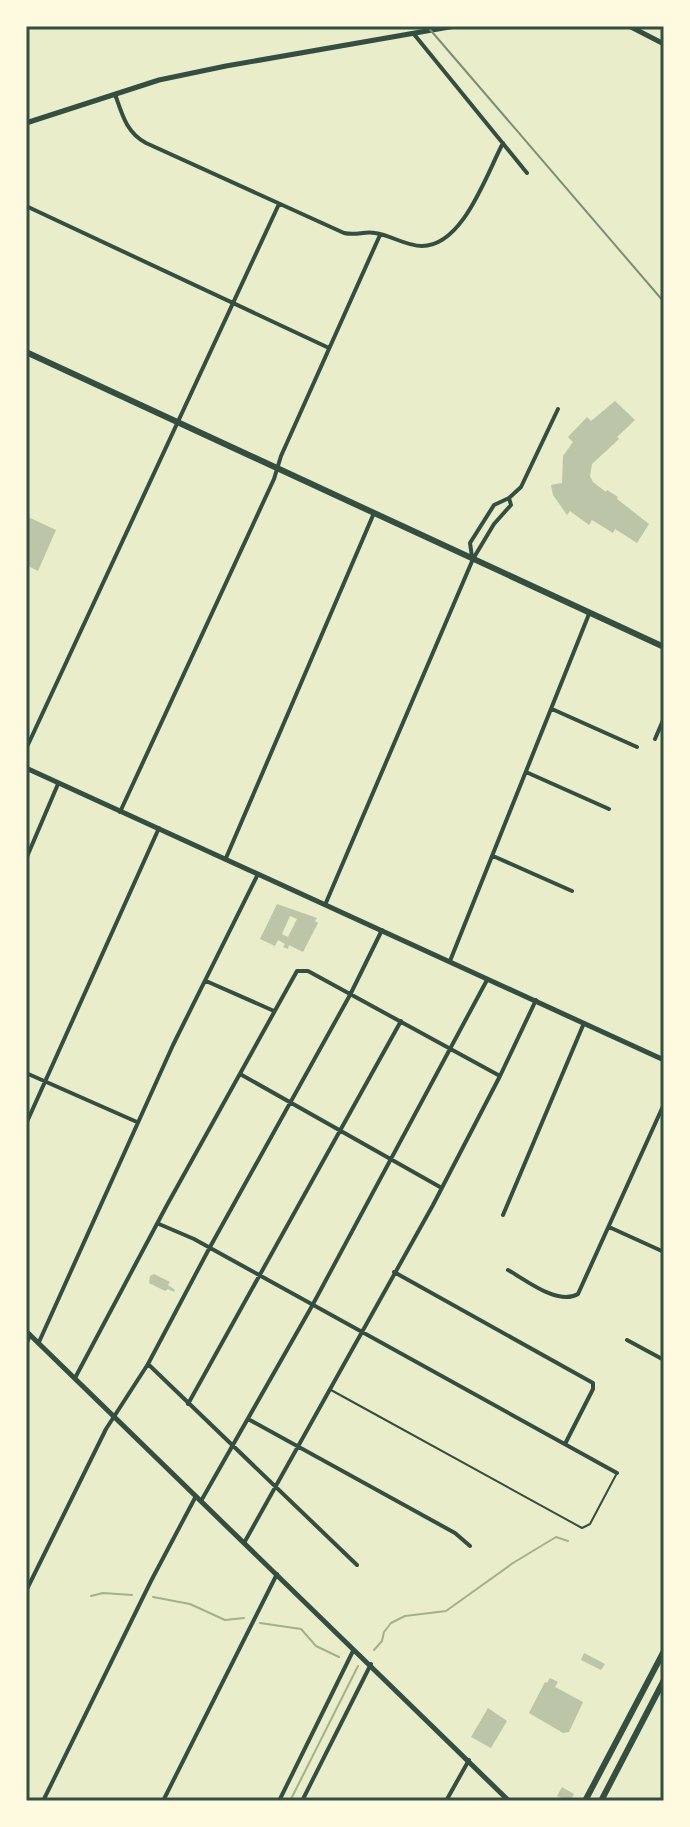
<svg xmlns="http://www.w3.org/2000/svg" width="690" height="1827" viewBox="0 0 690 1827" font-family="'Crimson Pro',serif">
	<style>
		.lines { fill: none; stroke-linecap: round; stroke-linejoin: round }
		.stream { stroke: #a3b18a; stroke-width: 2 }
		.building { fill: #bcc5a7; fill-rule: evenodd }
		.service { stroke: #344e41; stroke-width: 2 }
		.minor { stroke: #344e41; stroke-width: 4 }
		.tertiary { stroke: #344e41; stroke-width: 5 }
		.primary { stroke: #344e41; stroke-width: 6 }
		.trunk { stroke: #344e41; stroke-width: 6 }
		.rail { stroke: #7c8e77; stroke-width: 2 }
		.neatline { fill: none; stroke: #344e41; stroke-width: 3 }
	</style>
	<rect width="100%" height="100%" fill="#e9edc9"/>
	<g class="lines">
		<path class="stream" d="M91,1596L103,1593L132,1595
			M153,1597L190,1604L225,1620L244,1618
			M260,1623L301,1629L316,1646L339,1657
			M374,1650L382,1641L384,1632L391,1623L405,1616L446,1611L513,1563L556,1537L568,1541
			M290,1801L358,1666"/>
	</g>
	<path class="building" d="M615,401L635,420L617,437L619,439L592,464L590,476L593,482L606,492L607,490L618,497L617,499L649,524L637,543L615,529L613,533L592,520L589,525L570,511L567,515L553,495L551,485L562,483L563,456L573,442L568,437L587,417L591,421Z
		M26,516L56,530L38,571L26,565Z
		M277,904L317,918L315,921L318,923L303,952L289,945L288,949L283,947L285,944L278,940L275,946L260,939ZM290,916L297,919L288,937L282,934Z
		M154,1274L170,1282L168,1285L175,1290L174,1292L168,1289L165,1291L149,1283L150,1276Z
		M584,1653L605,1664L601,1670L581,1660Z
		M550,1678L558,1682L555,1687L583,1702L569,1732L563,1733L529,1713L545,1682L547,1683Z
		M488,1708L507,1721L491,1748L471,1737Z
		M562,1787L574,1794L570,1801L557,1796Z"/>
	<g class="lines">
		<path class="service" d="M331,1390L582,1528L590,1524L617,1473"/>
		<path class="minor" d="M413,33L527,173
			M115,94C122,114 126,132 146,143L344,233C356,236 364,231 375,233C391,235 405,246 422,246C463,246 486,175 503,143
			M26,206L329,348
			M472,557L470,543L494,505L509,498L521,487L558,409
			M552,709L637,747
			M655,739L664,718
			M26,749L279,204
			M526,772L609,809
			M120,812L274,479L281,456L380,235
			M493,856L572,891
			M226,858L374,513
			M26,859L58,784
			M325,905L473,559L494,524L511,505L509,498
			M450,961L589,614
			M206,981L274,1011
			M26,1073L137,1122
			M240,1074L440,1187
			M26,1124L159,828
			M503,1215L584,1023
			M159,1224L194,1239L617,1473
			M609,1227L664,1252
			M508,1270C526,1280 558,1306 578,1294L664,1104
			M394,1272L593,1383V1389L565,1444
			M627,1340L664,1360
			M39,1342L173,1045L258,874
			M26,1345L30,1335
			M148,1364L357,1565
			M75,1378L167,1205L297,971H308L500,1076
			M188,1404L401,1021
			M248,1419L455,1533L470,1546
			M201,1501L312,1306L487,980
			M244,1543L433,1205L500,1076L536,1000
			M26,1591L106,1429L148,1364L210,1247L350,995L382,930
			M43,1801L151,1581L196,1496
			M163,1801L277,1574
			M279,1801L353,1651
			M302,1801L371,1664
			M446,1801L469,1760"/>
		<path class="tertiary" d="M629,26L664,44
			M26,123L159,80L226,66L455,26
			M26,768L664,1060
			M26,1331L509,1801"/>
		<path class="primary" d="M26,352L664,647"/>
		<path class="trunk" d="M585,1801L664,1651
			M601,1801L664,1680"/>
		<path class="rail" d="M427,26L664,302"/>
	</g>
	<rect width="690" height="1827" fill="none" stroke="#fefae0" stroke-width="56"/>
	<rect x="28" y="28" width="634" height="1771" class="neatline"/>
</svg>
